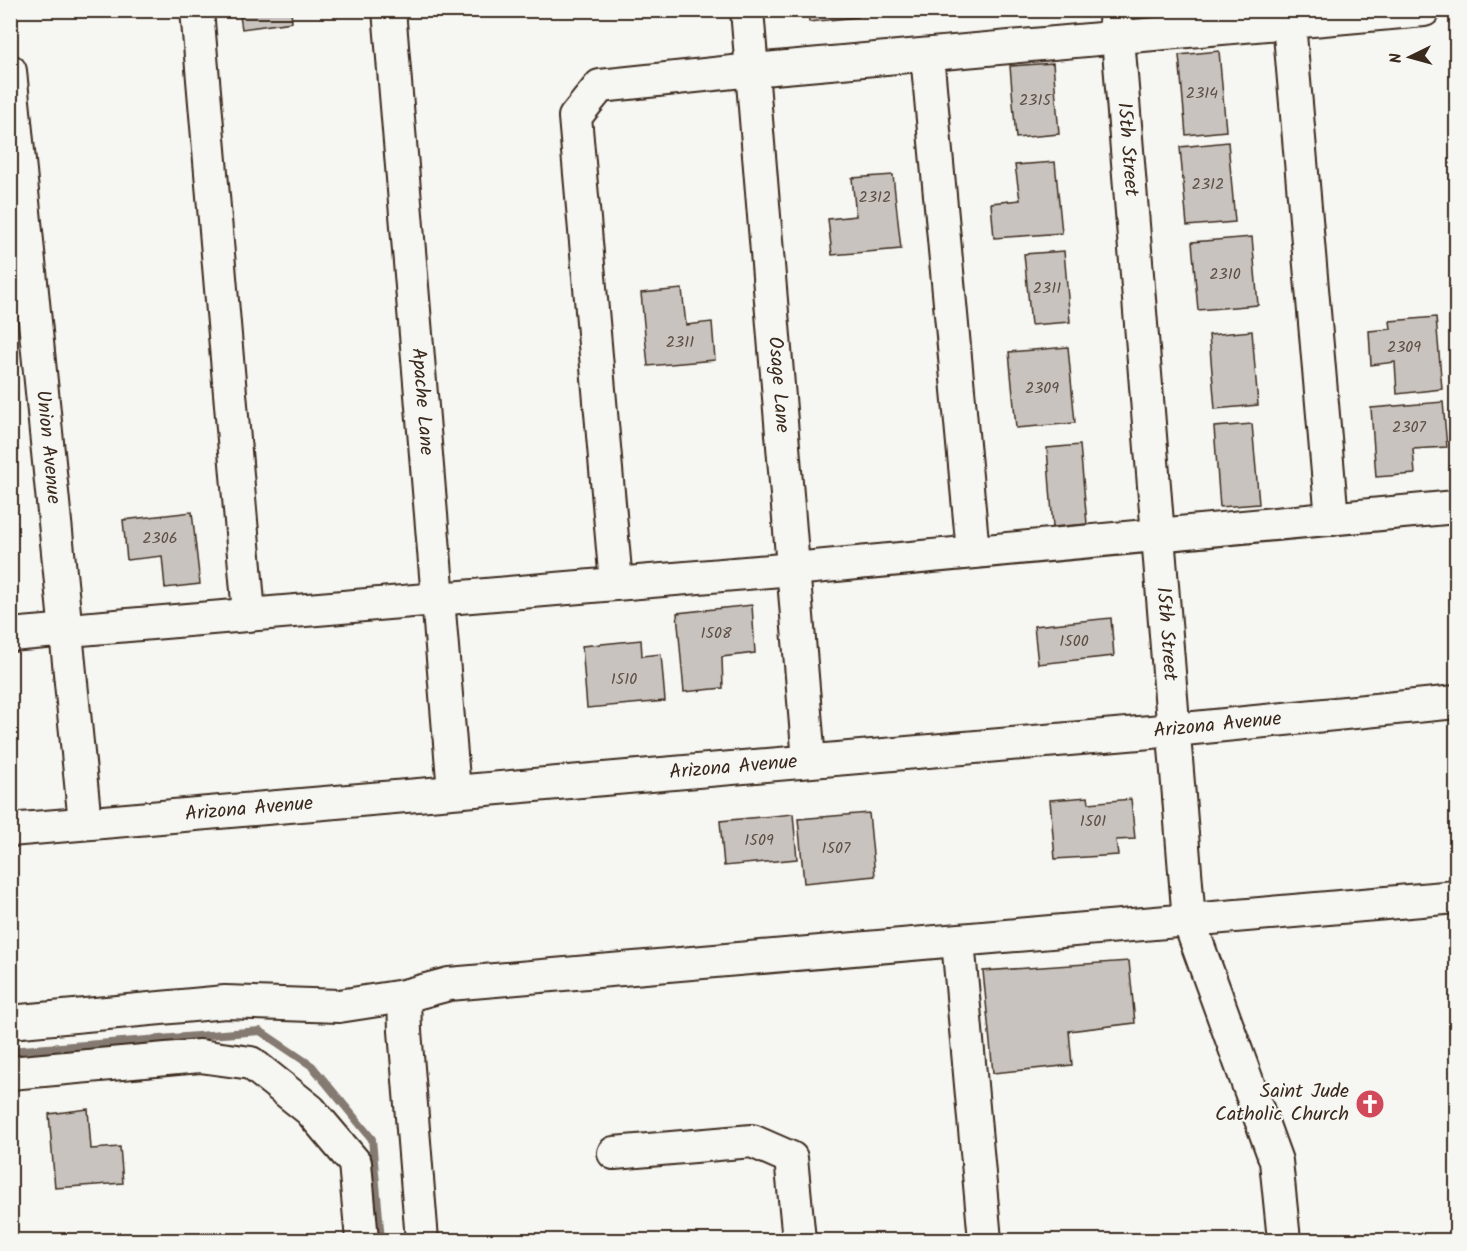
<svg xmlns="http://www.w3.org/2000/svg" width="1467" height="1251" viewBox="0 0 1467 1251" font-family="Kalam,sans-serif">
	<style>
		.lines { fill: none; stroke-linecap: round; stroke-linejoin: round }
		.stream { stroke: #857a71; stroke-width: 8 }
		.building { fill: #c8c3be; stroke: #3b2a1e; stroke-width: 1.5 }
		.minor-casing { stroke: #3b2a1e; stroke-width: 36 }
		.minor { stroke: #f6f6f2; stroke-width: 32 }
		.labels { text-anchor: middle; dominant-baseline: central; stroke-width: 4.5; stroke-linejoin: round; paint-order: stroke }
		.number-label { font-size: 16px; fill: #5e5046 }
		.street-label { font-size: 20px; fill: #3b2a1e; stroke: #f6f6f2 }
		.poi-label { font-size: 20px; fill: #3b2a1e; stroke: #f6f6f2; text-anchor: end }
	</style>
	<rect width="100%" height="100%" fill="#f6f6f2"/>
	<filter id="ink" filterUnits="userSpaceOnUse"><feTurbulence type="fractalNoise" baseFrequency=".0167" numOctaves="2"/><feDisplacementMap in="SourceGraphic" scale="12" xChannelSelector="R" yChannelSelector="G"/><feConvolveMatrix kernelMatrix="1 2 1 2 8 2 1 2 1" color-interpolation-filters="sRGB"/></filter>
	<g filter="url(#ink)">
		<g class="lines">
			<path class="stream" d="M10,1051L260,1031L312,1066L372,1139L381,1240"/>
		</g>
		<path class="building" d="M239,10H291L292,22L242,29Z
			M808,10H857L858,17L809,22Z
			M1219,51L1226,131L1186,135L1179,55Z
			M1053,63L1059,134L1016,138L1010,66Z
			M1228,142L1235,222L1187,226L1180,147Z
			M1055,162L1062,233L994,238L991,203L1020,200L1015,165Z
			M893,175L901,249L832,255L828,219L856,216L852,178Z
			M1252,237L1258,305L1198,310L1192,242Z
			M1064,251L1070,322L1031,325L1024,254Z
			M682,289L686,325L712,322L715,360L648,366L641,293Z
			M1436,317L1442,389L1397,394L1395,362L1371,365L1369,331L1391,329L1390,321Z
			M1252,331L1258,405L1215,409L1209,335Z
			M1068,347L1075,423L1016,428L1009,352Z
			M1443,402L1447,447L1413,449L1415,474L1376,477L1371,408Z
			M1252,424L1259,504L1220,507L1214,427Z
			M1080,445L1087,524L1053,527L1047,448Z
			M192,512L200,584L165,588L162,556L127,560L123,520Z
			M752,605L755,653L722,657L723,688L684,692L677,613Z
			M1111,618L1114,656L1038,664L1034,626Z
			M641,640L642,656L661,654L665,701L587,708L582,646Z
			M1088,797L1089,803L1131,799L1135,839L1116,840L1118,855L1055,859L1050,800Z
			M869,813L875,876L804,883L798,819Z
			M793,814L797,859L724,866L720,821Z
			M1129,961L1135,1023L1069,1031L1072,1065L993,1073L983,971Z
			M88,1109L91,1149L120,1147L123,1183L55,1188L49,1114Z"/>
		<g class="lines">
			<g class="minor-casing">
				<g id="minor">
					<path d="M197,10L249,614"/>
					<path id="s1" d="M389,10L454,791"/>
					<path id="s2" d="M747,10L809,761"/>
					<path id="s3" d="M1114,10L1118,38L1189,921L1276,1161L1284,1240"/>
					<path d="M1289,23L1332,519"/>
					<path d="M927,55L973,552"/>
					<path id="s4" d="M10,71L85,823"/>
					<path d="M616,583L575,117L600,86L752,70L1424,10"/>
					<path d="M10,635L793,569L1456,507"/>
					<path id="s5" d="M10,830L1174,730L1456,702"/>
					<path d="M958,941L985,1240"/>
					<path d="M404,996L405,1031L422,1240"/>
					<path d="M10,1022L225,1002L339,1006L404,996L449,984L1456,897"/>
					<path d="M10,1073L200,1056L251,1063L310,1110L355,1163L362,1240"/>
					<path d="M614,1153L752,1141L791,1158L799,1240"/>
				</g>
			</g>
			<use href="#minor" class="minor"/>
		</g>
	</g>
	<defs>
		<g id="church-disc" transform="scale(1.5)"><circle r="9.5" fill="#d1495b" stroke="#f6f6f2"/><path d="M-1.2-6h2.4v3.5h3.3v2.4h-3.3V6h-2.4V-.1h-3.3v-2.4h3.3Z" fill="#fff"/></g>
	</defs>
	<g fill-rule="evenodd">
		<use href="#church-disc" x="1370" y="1104"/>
	</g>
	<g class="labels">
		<g class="number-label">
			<text x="1202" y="93">2314</text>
			<text x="1035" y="100">2315</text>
			<text x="1208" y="184">2312</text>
			<text x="875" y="197">2312</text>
			<text x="1225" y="274">2310</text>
			<text x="1047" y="288">2311</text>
			<text x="680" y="342">2311</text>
			<text x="1404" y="347">2309</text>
			<text x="1042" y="388">2309</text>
			<text x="1409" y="427">2307</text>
			<text x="160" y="538">2306</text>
			<text x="716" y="633">1508</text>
			<text x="1074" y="641">1500</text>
			<text x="624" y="679">1510</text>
			<text x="1093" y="821">1501</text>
			<text x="759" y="840">1509</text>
			<text x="836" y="848">1507</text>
		</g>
		<g class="street-label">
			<text stroke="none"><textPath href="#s3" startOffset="140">15th Street</textPath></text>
			<text stroke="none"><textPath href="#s2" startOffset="376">Osage Lane</textPath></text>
			<text stroke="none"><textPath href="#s1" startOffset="393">Apache Lane</textPath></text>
			<text stroke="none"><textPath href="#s4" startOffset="378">Union Avenue</textPath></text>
			<text stroke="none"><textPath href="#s3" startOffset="626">15th Street</textPath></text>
			<text stroke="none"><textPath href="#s5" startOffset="1212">Arizona Avenue</textPath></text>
			<text stroke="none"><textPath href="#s5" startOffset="726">Arizona Avenue</textPath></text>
			<text stroke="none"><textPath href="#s5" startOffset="240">Arizona Avenue</textPath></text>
		</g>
		<g class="poi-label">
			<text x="1349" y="1092">Saint Jude<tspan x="1349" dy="23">Catholic Church</tspan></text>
		</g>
	</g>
	<rect width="1467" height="1251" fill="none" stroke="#f6f6f2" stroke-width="36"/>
	<rect x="18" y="18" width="1431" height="1215" fill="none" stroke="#3b2a1e" stroke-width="2" filter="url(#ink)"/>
	<g transform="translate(1410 57) rotate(265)" stroke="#f6f6f2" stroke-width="4.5" paint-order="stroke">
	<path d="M0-4.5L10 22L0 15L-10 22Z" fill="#3b2a1e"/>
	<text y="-9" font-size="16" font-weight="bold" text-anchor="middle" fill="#3b2a1e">N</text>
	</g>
</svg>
